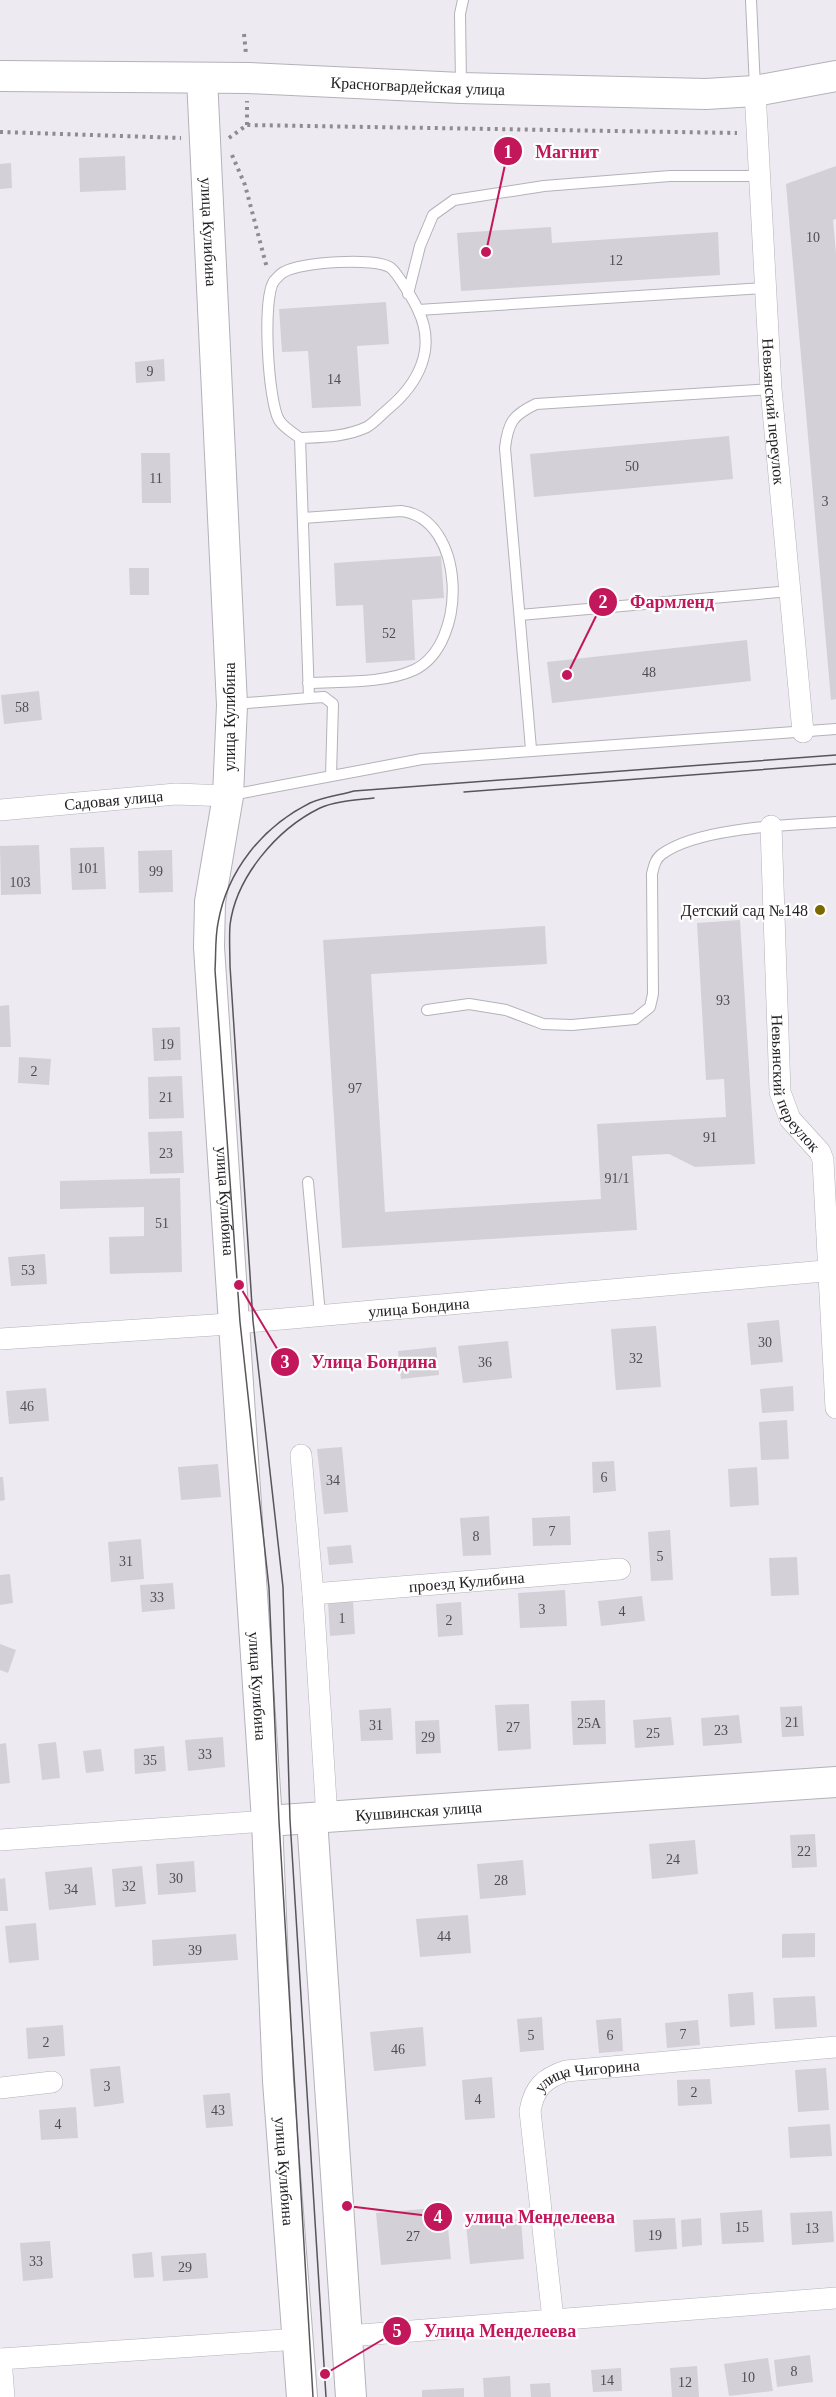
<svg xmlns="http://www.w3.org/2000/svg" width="836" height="2397" viewBox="0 0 836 2397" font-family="'Times New Roman',serif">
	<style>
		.building { fill: #d4d0d8 }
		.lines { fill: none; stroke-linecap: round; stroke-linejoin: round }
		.service-casing { stroke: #b5b1b9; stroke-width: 12 }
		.minor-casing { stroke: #b5b1b9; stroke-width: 22 }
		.secondary-casing { stroke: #b5b1b9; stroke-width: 32 }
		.path { stroke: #8e8b91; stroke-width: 4; stroke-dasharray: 3 4.5; stroke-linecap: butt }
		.service { stroke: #fff; stroke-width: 10 }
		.minor { stroke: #fff; stroke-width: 21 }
		.secondary { stroke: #fff; stroke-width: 30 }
		.tram { stroke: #58565a; stroke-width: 1.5 }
		.poi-dot { fill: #7b6900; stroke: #fff; stroke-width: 2 }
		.labels { text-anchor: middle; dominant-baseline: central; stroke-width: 4.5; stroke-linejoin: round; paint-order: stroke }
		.number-label { font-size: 14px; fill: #4f4d51 }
		.street-label { font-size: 16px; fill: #232124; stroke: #fff }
		.poi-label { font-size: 16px; fill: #232124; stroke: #fff; text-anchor: end }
		.leader { fill: none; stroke: #c2185b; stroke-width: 2 }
		.callout-dot { fill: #c2185b; stroke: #fff; stroke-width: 2 }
		.mark-label { font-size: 18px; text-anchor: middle; font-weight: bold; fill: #fff }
		.callout-label { font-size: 18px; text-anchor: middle; font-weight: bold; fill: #c2185b; stroke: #fff; stroke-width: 4.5; stroke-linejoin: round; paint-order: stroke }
	</style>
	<rect width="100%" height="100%" fill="#eeeaf2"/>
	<path class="building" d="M125,156L126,190L80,192L79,158Z
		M11,163L12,188L0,189V164Z
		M836,166V219L833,220L836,253V699L831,700L786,184Z
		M551,227L552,243L718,232L720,275L461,291L457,233Z
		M386,302L389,344L357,346L361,406L312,408L308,351L282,352L279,309Z
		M164,359L165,381L136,383L135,362Z
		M729,436L733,479L534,497L530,454Z
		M141,453H170L171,503H142Z
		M441,556L444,598L412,600L415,660L366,663L363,605L336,606L334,563Z
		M129,568H149V595H130Z
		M747,640L751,681L552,703L547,662Z
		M39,691L42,720L4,724L1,695Z
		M39,845L41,894L1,895L0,846Z
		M104,847L106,889L72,890L70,848Z
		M172,850L173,892L139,893L138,851Z
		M740,920L755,1164L695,1167L669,1154L632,1156L637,1230L342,1248L323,940L545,926L547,964L371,974L385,1212L601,1199L597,1124L726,1117L724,1079L706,1080L697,923Z
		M9,1005L11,1047H0V1006Z
		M180,1027L181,1060L154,1061L152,1028Z
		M19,1057L51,1059L49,1085L18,1083Z
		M182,1076L184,1118L149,1119L148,1077Z
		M182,1131L184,1173L150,1174L148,1132Z
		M180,1178L182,1272L110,1274L109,1237L144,1236V1207L60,1209V1181Z
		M45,1254L47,1284L11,1286L8,1257Z
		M779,1320L783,1362L751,1365L747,1323Z
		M656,1326L661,1387L616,1390L611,1329Z
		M508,1341L512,1378L463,1383L458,1346Z
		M436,1347L439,1375L401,1379L398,1351Z
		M793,1386L794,1411L762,1413L760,1389Z
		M46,1388L49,1421L9,1424L6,1391Z
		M787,1420L789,1459L761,1460L759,1422Z
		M342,1447L348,1512L324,1514L317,1449Z
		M614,1461L616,1491L593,1493L592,1462Z
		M218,1464L221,1497L181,1500L178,1467Z
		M757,1467L759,1505L730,1507L728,1469Z
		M0,1477H3L5,1500L0,1501Z
		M489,1516L491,1555L463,1556L460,1518Z
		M570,1516L571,1545L533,1546L532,1518Z
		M670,1530L673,1580L651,1581L648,1532Z
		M141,1539L144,1579L111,1582L108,1542Z
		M351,1545L353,1563L329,1565L327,1547Z
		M797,1557L799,1595L771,1596L769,1558Z
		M10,1574L13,1603L0,1605V1575Z
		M173,1583L175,1609L142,1612L140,1585Z
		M565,1590L567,1626L520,1628L518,1593Z
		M642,1596L645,1621L601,1626L598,1601Z
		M353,1601L355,1634L330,1636L328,1602Z
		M461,1602L463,1635L438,1637L436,1604Z
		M0,1644L16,1650L8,1673L0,1670Z
		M605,1700L606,1744L573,1745L571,1701Z
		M529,1704L531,1749L498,1751L495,1705Z
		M802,1706L804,1736L782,1737L780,1707Z
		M391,1708L393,1740L361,1741L359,1710Z
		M739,1715L742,1743L703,1746L701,1718Z
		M671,1717L674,1745L635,1748L633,1720Z
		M439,1720L441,1753L416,1754L415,1721Z
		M223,1737L225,1767L188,1771L185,1740Z
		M56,1742L60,1778L42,1780L38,1744Z
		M6,1743L10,1783L0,1784V1744Z
		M164,1746L166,1771L135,1774L134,1749Z
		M101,1749L104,1771L86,1773L83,1751Z
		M815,1834L817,1867L792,1868L790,1835Z
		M695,1840L698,1874L652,1879L649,1844Z
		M523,1860L526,1895L480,1899L477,1864Z
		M194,1861L196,1892L158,1895L156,1864Z
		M142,1866L146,1904L115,1907L112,1869Z
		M92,1867L96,1905L49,1910L45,1872Z
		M5,1878L8,1911H0V1879Z
		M468,1915L471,1953L420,1957L416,1919Z
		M36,1923L39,1960L9,1963L5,1926Z
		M815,1933V1957L782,1958V1934Z
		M236,1934L238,1960L153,1966L152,1940Z
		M753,1992L755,2025L730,2027L728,1994Z
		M815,1996L817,2027L775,2029L773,1998Z
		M542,2017L544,2050L520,2052L517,2019Z
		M621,2018L623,2051L599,2053L596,2020Z
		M698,2020L700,2045L667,2048L665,2023Z
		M63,2025L65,2056L28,2059L26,2028Z
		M423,2027L426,2066L374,2071L370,2032Z
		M120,2066L124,2103L94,2107L90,2069Z
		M826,2068L829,2110L798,2112L795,2070Z
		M492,2077L495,2118L465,2120L462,2080Z
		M710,2079L712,2104L678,2106L677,2080Z
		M230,2093L233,2126L206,2128L203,2095Z
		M76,2107L78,2138L41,2140L39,2110Z
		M830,2124L832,2156L790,2158L788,2127Z
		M446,2207L451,2259L381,2265L376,2213Z
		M762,2210L764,2242L722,2244L720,2213Z
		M832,2211L834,2242L792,2245L790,2213Z
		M675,2218L677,2249L635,2252L633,2220Z
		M701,2218L702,2245L682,2247L681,2220Z
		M521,2219L524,2259L470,2264L466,2224Z
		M50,2241L53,2278L23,2281L20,2243Z
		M152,2252L154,2277L134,2278L132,2254Z
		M206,2253L208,2278L163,2281L161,2256Z
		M810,2355L813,2382L777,2387L774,2360Z
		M768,2358L773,2391L729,2396L724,2364Z
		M697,2366L699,2397H672L670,2368Z
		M621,2368L622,2391L593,2392L591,2370Z
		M510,2376L511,2397H484L483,2378Z
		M550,2383L551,2397H531L530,2384Z
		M464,2388V2397H422V2390Z"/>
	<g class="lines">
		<g class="service-casing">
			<path id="service" d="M751,0L755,88
				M461,85L460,14L463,0
				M408,294L420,246L433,215L454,200L544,186L670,176H758
				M418,310L765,288
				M300,438C293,433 283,427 279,420C268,401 262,299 274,281C276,279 281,273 284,272C300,262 376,257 391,268C398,274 414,301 418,310C437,349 418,384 388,409C381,415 374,423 367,427C346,437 322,437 300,438L309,698L324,697L333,704L331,776
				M303,518L401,511C466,518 469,644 414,670C383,684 341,681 308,683
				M520,615L791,591
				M235,704L309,698
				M531,749L505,448C508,422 513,415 536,404L771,389
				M231,795L422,759L836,729
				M427,1010L469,1004L506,1010L543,1024L572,1025L635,1019L650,1007L653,994L652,874C654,866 655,859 662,854C699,827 791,825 836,822
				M308,1182L320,1315"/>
		</g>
		<g class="minor-casing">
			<g id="minor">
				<path id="s1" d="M755,91L771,389L803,732"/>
				<path id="s2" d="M0,810L176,794L228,796"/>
				<path id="s3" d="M771,826L780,1092L790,1119L820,1152L823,1160L836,1408"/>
				<path id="s4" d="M0,1339L214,1325L836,1270"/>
				<path d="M301,1455L313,1594L327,1818"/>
				<path id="s5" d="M313,1594L620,1569"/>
				<path d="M0,1840L267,1821"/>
				<path d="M0,2088L52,2082"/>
				<path id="s6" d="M553,2319L530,2111C534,2088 544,2078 566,2071L836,2047"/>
				<path d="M348,2336L836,2298"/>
				<path d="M0,2359L299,2339"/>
				<path d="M1,2359L4,2397"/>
			</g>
		</g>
		<g class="secondary-casing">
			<g id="secondary">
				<path id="s7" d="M0,76L248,78L461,88L706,94L755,91L836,76"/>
				<path id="s8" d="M202,78L232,705L228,796L210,902L209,947L267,1821L278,2081L302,2397"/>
				<path d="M312,1819L351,2397"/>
				<path id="s9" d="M267,1821L836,1782"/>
			</g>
		</g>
		<path class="path" d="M244,34L246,54
			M247,125V101
			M0,132L181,138
			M229,138L247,125L737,133
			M232,155L245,185L267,268"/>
		<use href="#service" class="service"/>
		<use href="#minor" class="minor"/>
		<use href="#secondary" class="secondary"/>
		<path class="tram" d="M464,792L836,764
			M313,2397L279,1821L269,1588L240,1322L215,970C216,955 215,938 218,923C227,871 262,827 310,803C323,797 340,795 354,791L836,755
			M326,2397L290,1820L283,1587L253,1321L230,966C230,953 229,938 230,925C236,877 277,829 320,808C335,801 357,800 374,798"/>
	</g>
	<circle class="poi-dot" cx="820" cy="910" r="6"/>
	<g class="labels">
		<g class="number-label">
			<text x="813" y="237">10</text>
			<text x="616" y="260">12</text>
			<text x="150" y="371">9</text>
			<text x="334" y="379">14</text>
			<text x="632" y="466">50</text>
			<text x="156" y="478">11</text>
			<text x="825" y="501">3</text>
			<text x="389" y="633">52</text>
			<text x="649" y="672">48</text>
			<text x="22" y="707">58</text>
			<text x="88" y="868">101</text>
			<text x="156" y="871">99</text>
			<text x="20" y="882">103</text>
			<text x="723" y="1000">93</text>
			<text x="167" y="1044">19</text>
			<text x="34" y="1071">2</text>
			<text x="355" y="1088">97</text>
			<text x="166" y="1097">21</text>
			<text x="710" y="1137">91</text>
			<text x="166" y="1153">23</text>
			<text x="617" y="1178">91/1</text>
			<text x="162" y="1223">51</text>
			<text x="28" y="1270">53</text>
			<text x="765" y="1342">30</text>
			<text x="636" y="1358">32</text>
			<text x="485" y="1362">36</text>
			<text x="27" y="1406">46</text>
			<text x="604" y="1477">6</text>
			<text x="333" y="1480">34</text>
			<text x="552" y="1531">7</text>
			<text x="476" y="1536">8</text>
			<text x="660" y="1556">5</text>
			<text x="126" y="1561">31</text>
			<text x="157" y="1597">33</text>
			<text x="542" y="1609">3</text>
			<text x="622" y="1611">4</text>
			<text x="342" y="1618">1</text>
			<text x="449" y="1620">2</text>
			<text x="792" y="1722">21</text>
			<text x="589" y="1723">25А</text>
			<text x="376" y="1725">31</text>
			<text x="513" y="1727">27</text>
			<text x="721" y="1730">23</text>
			<text x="653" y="1733">25</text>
			<text x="428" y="1737">29</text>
			<text x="205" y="1754">33</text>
			<text x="150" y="1760">35</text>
			<text x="804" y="1851">22</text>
			<text x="673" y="1859">24</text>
			<text x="176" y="1878">30</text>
			<text x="501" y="1880">28</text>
			<text x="129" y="1886">32</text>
			<text x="71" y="1889">34</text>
			<text x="444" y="1936">44</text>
			<text x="195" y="1950">39</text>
			<text x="683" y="2034">7</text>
			<text x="531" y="2035">5</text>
			<text x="610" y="2035">6</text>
			<text x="46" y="2042">2</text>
			<text x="398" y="2049">46</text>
			<text x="107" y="2086">3</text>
			<text x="694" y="2092">2</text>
			<text x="478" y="2099">4</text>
			<text x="218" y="2110">43</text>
			<text x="58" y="2124">4</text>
			<text x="742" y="2227">15</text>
			<text x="812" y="2228">13</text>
			<text x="655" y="2235">19</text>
			<text x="413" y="2236">27</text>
			<text x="36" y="2261">33</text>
			<text x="185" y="2267">29</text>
			<text x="794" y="2371">8</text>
			<text x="748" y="2377">10</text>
			<text x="607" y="2380">14</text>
			<text x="685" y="2382">12</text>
		</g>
		<g class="street-label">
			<text stroke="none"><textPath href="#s7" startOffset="418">Красногвардейская улица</textPath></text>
			<text stroke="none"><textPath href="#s8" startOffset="154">улица Кулибина</textPath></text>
			<text stroke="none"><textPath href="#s1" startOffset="321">Невьянский переулок</textPath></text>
			<text transform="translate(229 717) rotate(-90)">улица Кулибина</text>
			<text stroke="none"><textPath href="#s2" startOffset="114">Садовая улица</textPath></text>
			<text stroke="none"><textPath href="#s3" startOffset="262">Невьянский переулок</textPath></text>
			<text stroke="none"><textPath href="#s8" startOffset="1126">улица Кулибина</textPath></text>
			<text stroke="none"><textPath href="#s4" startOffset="420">улица Бондина</textPath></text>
			<text stroke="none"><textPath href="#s5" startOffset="154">проезд Кулибина</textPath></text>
			<text stroke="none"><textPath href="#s8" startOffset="1612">улица Кулибина</textPath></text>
			<text stroke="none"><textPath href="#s9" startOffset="152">Кушвинская улица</textPath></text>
			<text stroke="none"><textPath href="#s6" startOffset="286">улица Чигорина</textPath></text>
			<text stroke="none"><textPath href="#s8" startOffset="2098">улица Кулибина</textPath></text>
		</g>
		<g class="poi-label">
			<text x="808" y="910">Детский сад №148</text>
		</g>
	</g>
	<path class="leader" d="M486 252L508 151M567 675L603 602M239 1285L285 1362M347 2206L438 2217M325 2374L397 2331"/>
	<g class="callout-dot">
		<circle cx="486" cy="252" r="6"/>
		<circle cx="567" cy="675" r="6"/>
		<circle cx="239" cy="1285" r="6"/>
		<circle cx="347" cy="2206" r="6"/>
		<circle cx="325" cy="2374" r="6"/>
		<circle cx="508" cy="151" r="15"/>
		<circle cx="603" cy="602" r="15"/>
		<circle cx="285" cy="1362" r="15"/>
		<circle cx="438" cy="2217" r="15"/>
		<circle cx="397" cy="2331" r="15"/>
	</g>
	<g class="mark-label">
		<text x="508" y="158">1</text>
		<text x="603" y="608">2</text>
		<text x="285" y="1368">3</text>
		<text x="438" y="2223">4</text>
		<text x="397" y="2337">5</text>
	</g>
	<g class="callout-label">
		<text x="567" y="158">Магнит</text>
		<text x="672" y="608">Фармленд</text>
		<text x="374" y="1368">Улица Бондина</text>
		<text x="540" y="2223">улица Менделеева</text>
		<text x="500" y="2337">Улица Менделеева</text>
	</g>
</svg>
